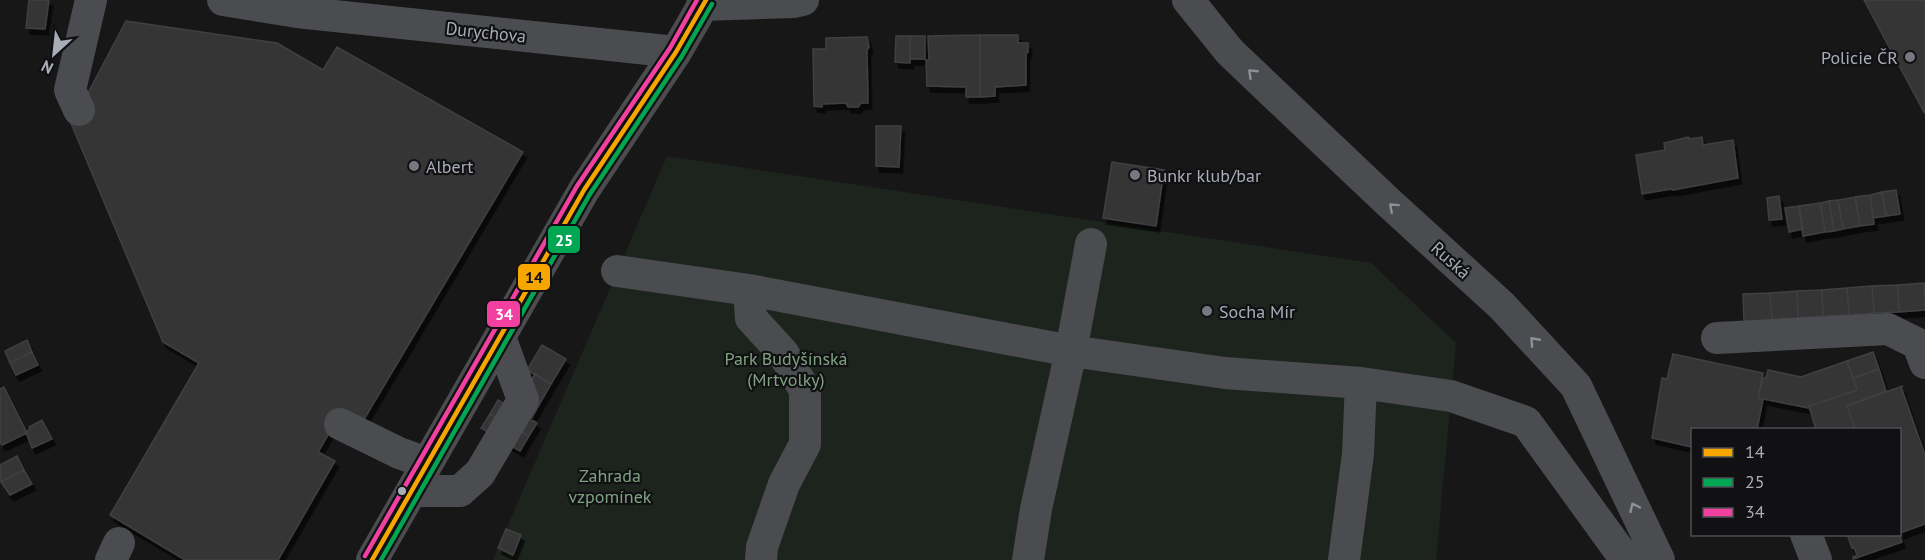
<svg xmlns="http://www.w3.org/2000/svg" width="1925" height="560" viewBox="0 0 1925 560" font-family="'PT Sans',sans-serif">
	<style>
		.green { fill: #1d241e }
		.building { fill: #353536; stroke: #3f4043; stroke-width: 1.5; filter: url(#shadow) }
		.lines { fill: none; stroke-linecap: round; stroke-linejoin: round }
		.minor { stroke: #4b4c50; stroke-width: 32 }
		.bus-1-casing { stroke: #111113; stroke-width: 9 }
		.bus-2-casing { stroke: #111113; stroke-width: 9 }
		.bus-3-casing { stroke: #111113; stroke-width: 9 }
		.bus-1 { stroke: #f7a600; stroke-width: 4.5 }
		.bus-2 { stroke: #00a651; stroke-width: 4.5 }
		.bus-3 { stroke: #f240a1; stroke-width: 4.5 }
		.oneway { stroke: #8c9099 }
		.poi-dot { fill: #757880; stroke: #111113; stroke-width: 2 }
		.bus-dot { fill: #a8adb8; stroke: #111113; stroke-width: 2 }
		.labels { text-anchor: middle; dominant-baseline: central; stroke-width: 4.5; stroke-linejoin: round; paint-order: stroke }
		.street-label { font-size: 18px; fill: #a8adb8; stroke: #111113 }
		.poi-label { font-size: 18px; fill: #a8adb8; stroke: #111113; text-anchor: start }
		.park-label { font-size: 18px; fill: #7fa381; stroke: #111113 }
		.line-badge { stroke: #111113; stroke-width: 2 }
		.badge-label { font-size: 16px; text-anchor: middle; font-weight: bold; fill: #fff }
		.pale-badge-label { font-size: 16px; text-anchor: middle; font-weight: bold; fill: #111 }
	</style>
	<defs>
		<filter id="shadow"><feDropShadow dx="3.5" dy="6" stdDeviation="0" flood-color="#0009"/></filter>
	</defs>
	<rect width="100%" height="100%" fill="#171717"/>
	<path class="green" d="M667,156L1371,263L1456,343L1436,560H493Z"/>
	<path class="building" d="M29,0H49L45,29L26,28Z
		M1864,0H1925V114Z
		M126,21L277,43L323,70L337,47L523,152L363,421L343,409L318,452L335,461L278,560H185L110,515L199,363L163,342L70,121L79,110Z
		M980,35V97H966V87L927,86L926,60H929L928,36Z
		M980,35H1018V43H1028V52L1026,53V85L995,87V96L980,97Z
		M896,36H910V63L895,62Z
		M910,36H925V59H910Z
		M867,37L869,47L867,50L868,103H861L858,107H848L846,103L822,104V107L814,106L813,49H826V38Z
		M876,126H901L899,167L876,166Z
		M1688,137L1690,139L1702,137L1703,145L1733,140L1738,178L1673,190L1671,189L1642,194L1636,155L1665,150L1664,143Z
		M1112,162L1164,170L1156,226L1103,218Z
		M1896,190L1900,214L1886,216L1882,192Z
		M1882,192L1886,216L1873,218L1870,195Z
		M1870,195L1874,224L1860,226L1855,197Z
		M1779,196L1782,219L1769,220L1767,198Z
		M1855,197L1860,226L1843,229L1838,200Z
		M1838,200L1843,229L1834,231L1829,201Z
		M1829,201L1834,231L1825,232L1820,203Z
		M1820,203L1825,232L1803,236L1799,206Z
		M1799,206L1803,229L1789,232L1785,208Z
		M1924,283L1925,310L1899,312L1898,285Z
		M1898,285L1899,312L1874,313L1872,286Z
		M1872,286L1874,313L1849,315L1847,288Z
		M1847,288L1849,315L1823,316L1822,290Z
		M1822,290L1823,316L1798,318L1797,291Z
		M1797,291L1798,318L1772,320L1770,293Z
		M1770,293L1772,320L1744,322L1743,294Z
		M27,340L32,352L10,363L5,351Z
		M542,345L566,359L551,384L527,370Z
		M32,352L38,365L16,375L10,363Z
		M1873,352L1879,369L1853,378L1847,361Z
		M1673,354L1763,373L1758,398L1763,399L1757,430H1692V447L1652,438L1662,378L1667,379Z
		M1847,361L1857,390L1809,406V408L1758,398L1763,378H1766L1768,370L1801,377Z
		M1879,369L1886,391L1847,406L1855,430H1816L1809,406L1857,390L1853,378Z
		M535,374L551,384L531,419L514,410Z
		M1903,386L1901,387L1925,455V524L1900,533V430H1855L1847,406Z
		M4,387L27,433L2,445L0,442V389Z
		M498,400L537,423L529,436L490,414Z
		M490,414L529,436L520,451L481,428Z
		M42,420L52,439L32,448L26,432L30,429L29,427Z
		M17,456L24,470L1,482L0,465Z
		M24,470L32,484L10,495L1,482Z
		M506,529L521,535L513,555L498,548Z
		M1847,534H1899L1902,542L1853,559V557L1857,555L1854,547L1852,548Z"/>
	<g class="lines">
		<path class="minor" d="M223,0L297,12L676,52
			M1188,0L1230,52L1387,201L1502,306L1576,386L1659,560
			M702,5L794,2L803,0
			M79,110L70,90L91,0
			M617,271L749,290L1071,351L1225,373L1361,383L1451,396L1526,422L1626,560
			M749,290L751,318L783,353L805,390V444L784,484L762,547L761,560
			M1717,338L1888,329L1918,344L1925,363
			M340,424L399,453L427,463
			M412,491H460L480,473L523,400L500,337
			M1806,534L1816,560
			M111,560L119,543
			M372,560L584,190L676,52L706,0
			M1028,560L1036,509L1071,351L1091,244
			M1344,560L1358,454L1361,383"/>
		<g class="bus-1-casing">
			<path id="bus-1" d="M372,560L584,190L676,52L706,0"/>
		</g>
		<g class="bus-2-casing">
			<path id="bus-2" d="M381,560L590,194L682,56L712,4"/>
		</g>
		<g class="bus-3-casing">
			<path id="bus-3" d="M365,556L577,186L670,48L697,0"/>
		</g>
		<use href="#bus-1" class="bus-1"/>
		<use href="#bus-2" class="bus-2"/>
		<use href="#bus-3" class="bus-3"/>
	</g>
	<defs><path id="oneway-chevron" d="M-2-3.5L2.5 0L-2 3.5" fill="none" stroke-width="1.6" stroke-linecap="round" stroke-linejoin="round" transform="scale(1.5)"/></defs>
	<g class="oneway">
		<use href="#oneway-chevron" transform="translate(1252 73) rotate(-136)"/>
		<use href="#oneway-chevron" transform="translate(1393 207) rotate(-138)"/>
		<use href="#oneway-chevron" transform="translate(1534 341) rotate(-132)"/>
		<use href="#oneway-chevron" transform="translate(1634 507) rotate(-115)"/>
	</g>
	<g class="poi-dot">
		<circle cx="1910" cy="57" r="6"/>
		<circle cx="414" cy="166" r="6"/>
		<circle cx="1135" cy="175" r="6"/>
		<circle cx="1207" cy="311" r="6"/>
	</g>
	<circle class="bus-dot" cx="402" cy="491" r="5"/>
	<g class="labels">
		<g class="street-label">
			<text transform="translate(486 32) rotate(6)">Durychova</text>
			<text transform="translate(1451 260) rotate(42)">Ruská</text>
		</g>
		<g class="poi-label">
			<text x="1898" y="57" text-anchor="end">Policie ČR</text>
			<text x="426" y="166">Albert</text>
			<text x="1147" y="175">Bunkr klub/bar</text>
			<text x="1219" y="311">Socha Mír</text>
		</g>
		<g class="park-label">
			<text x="786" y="358">Park Budyšínská<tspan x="786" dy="21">(Mrtvolky)</tspan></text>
			<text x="610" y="475">Zahrada<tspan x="610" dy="21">vzpomínek</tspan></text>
		</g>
	</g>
	<g class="line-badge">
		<rect x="547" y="225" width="34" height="29" rx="6" fill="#00a651"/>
		<rect x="517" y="263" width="34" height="28" rx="6" fill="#f7a600"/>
		<rect x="486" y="300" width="35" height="28" rx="6" fill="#f240a1"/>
	</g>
	<g class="badge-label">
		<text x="564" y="246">25</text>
		<text x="504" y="320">34</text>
	</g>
	<g class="pale-badge-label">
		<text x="534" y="283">14</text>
	</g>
	<rect x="1691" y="428" width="210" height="108" fill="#111113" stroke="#4d4f55" stroke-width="1.5"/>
	<rect x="1703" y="448" width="30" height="9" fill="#f7a600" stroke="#4d4f55" stroke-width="1.5"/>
	<text x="1745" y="458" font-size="18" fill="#a8adb8">14</text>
	<rect x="1703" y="478" width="30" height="9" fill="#00a651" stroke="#4d4f55" stroke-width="1.5"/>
	<text x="1745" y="488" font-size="18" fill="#a8adb8">25</text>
	<rect x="1703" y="508" width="30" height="9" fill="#f240a1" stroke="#4d4f55" stroke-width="1.5"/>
	<text x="1745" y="518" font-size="18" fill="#a8adb8">34</text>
	<g transform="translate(54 54) rotate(207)" stroke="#111113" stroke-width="4.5" paint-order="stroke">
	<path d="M0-4.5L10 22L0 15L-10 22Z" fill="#a8adb8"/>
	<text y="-9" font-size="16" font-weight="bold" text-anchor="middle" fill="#a8adb8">N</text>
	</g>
</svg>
